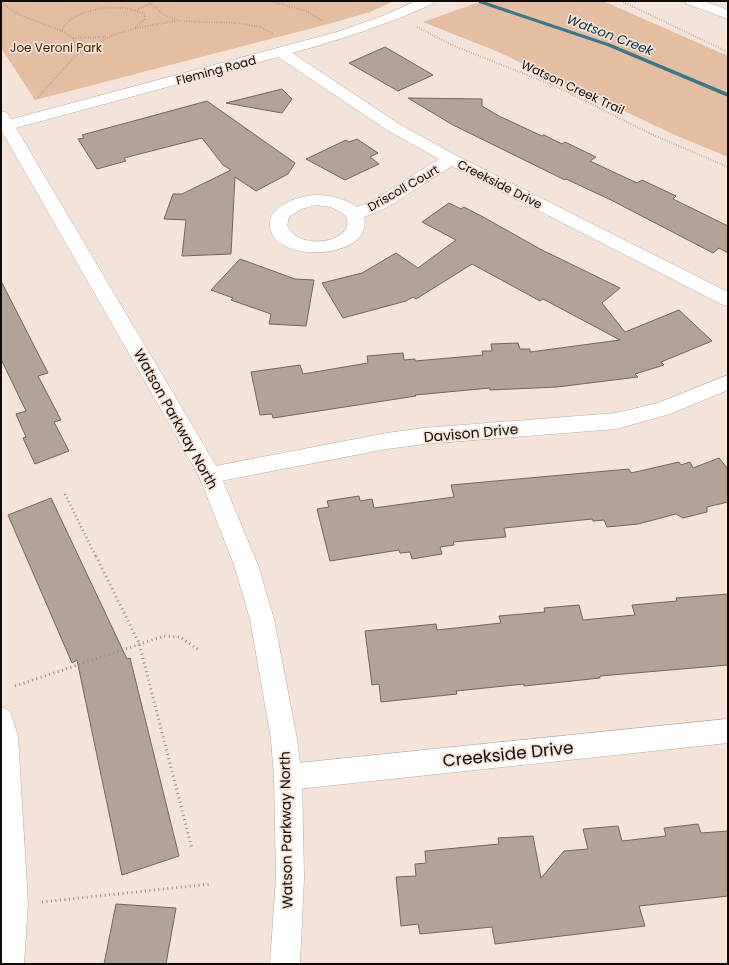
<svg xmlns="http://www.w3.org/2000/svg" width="729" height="965" viewBox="0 0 729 965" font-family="Poppins,sans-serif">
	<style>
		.green { fill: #e4bea2 }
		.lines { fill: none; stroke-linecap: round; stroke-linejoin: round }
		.stream { fill: #3b7789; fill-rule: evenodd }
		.building { fill: #b2a399; stroke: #73665c }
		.street-casing { stroke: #b9aaa0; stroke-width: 1 }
		.secondary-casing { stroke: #b9aaa0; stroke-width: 1 }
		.path-far2 { stroke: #998d85; stroke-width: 2; stroke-dasharray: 0.5 2; stroke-linecap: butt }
		.path-far1 { stroke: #998d85; stroke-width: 2.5; stroke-dasharray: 1 3; stroke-linecap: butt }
		.path { stroke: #998d85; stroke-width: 3; stroke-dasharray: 1 3.5; stroke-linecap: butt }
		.street { fill: #fff; fill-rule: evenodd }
		.secondary { fill: #fff; fill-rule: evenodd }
		.labels { text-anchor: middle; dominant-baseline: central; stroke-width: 3.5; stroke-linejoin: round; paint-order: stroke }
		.far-park-label { font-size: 12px; fill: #492300; stroke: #f3e3d8 }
		.far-street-label { font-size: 12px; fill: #100b07; stroke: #f3e3d8 }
		.far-water-label { font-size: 13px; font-style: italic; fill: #08323e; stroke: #f3e3d8 }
		.street-label { font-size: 14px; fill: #100b07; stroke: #f3e3d8 }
		.near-street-label { font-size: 17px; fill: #100b07; stroke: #f3e3d8 }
	</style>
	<rect width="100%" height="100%" fill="#f3e3d8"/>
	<path class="green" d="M1,1H394L370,12L332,23L35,100L1,48Z
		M482,1H603L728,56V157L675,135L496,51L423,22Z"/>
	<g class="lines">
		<path class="stream" d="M479,1H483L611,44L728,93V97L607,46L479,3Z"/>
	</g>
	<path class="building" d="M385,47L433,75L398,91L349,63Z
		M282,89L292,99L282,113L226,103Z
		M408,98L482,99V106L499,116L542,136L544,135L562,144L565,142L596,157L590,161L637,183L642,180L676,196L673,199L728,226V253L719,248L713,253L611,200L566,179L565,180L453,125Z
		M207,101L295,163L288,174L256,191L235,177L231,254L182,256L186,220L164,219L173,194H182L231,170L223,165L202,138L124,158L126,161L97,169L78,139L84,138L82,135Z
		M357,139L378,153L370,157L379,164L345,180L306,159L346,140L349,142Z
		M449,203L461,209L464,207L485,218L540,249L620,288L602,303L625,332L679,310L712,341L661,362L664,365L635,374L638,377L557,387L490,390V388L415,395L416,396L273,418L272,414L260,415L251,372L300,365L303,374L368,363L367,356L403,353L404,360L415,359V361L483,355L482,351H492L491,344L518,343L520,349H530V352L620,340L543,299L540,301L472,264L416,299L413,297L406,301L343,318L322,283L362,273L396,253L418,268L456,240L422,222Z
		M240,259L295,279L314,280L306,326L269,324L271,314L231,300L233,298L211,290Z
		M1,281L48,373L38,376L61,420L54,422L69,451L35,464L23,438L26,437L16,414L26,411L1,359Z
		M719,458L728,469V502L707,507V512L683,518L676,514L638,524L607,527L604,520L593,521L592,519L504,528L506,537L453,542L454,545L440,547L442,554L412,559L410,552L400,553L399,550L330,561L317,509L329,507L327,501L359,496L360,501L372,499L374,508L454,497L451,485L629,469L631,473L679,462L681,465L690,462L693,468Z
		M51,498L127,659L130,658L179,856L122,875L77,660L72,663L8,515Z
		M728,594V665L600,676V678L553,683L524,686V684L456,691L457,694L381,702L379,684L372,685L365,631L436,624L437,630L501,623L499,616L545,612L544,608L579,605L583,620L635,615L632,605L677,601L676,598Z
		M698,824L701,833L728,831V896L639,906L645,926L495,944L492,927L420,934L418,924L401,926L396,877L416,876L415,864L426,863L425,851L499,844L498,838L533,836L541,878L564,851L588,849L583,829L618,826L622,841L666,836L664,828Z
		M116,904L176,908L166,964H104Z"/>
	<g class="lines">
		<g class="street-casing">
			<path id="street" d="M416,1H434L432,4C386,25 340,40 292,53L399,124L457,156L728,292V306L721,304L452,166L386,208L364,217C375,261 267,265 270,223C271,204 302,195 317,195C330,195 347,199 357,207L374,200L439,159L387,130L278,57L1,132V122L337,32L385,15ZM316,205L331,207L345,215C360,240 301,254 287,226L289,217L301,209Z
				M685,1H704L728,10V19L687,4Z
				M728,375V390L670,414L616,429L424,444L387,449L210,483L202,481L199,475L202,469L210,467L387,433L424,428L616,413L658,403Z
				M1,707L10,711L18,736L28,904L24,964H1Z
				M728,719V743L288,790L278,786L274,777L278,768L288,764Z"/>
		</g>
		<g class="secondary-casing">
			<path id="secondary" d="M1,111L7,113L9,116L218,469L258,565L274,619L297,739L302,777L304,878L300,964H270L276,878L274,777L271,739L250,619L234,565L199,476L1,130Z"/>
		</g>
		<path class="path-far2" d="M148,1L163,14L179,21L237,23L260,27L273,34
			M270,1L306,11L323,21
			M621,1L728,52
			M1,3L20,15L64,32L73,38L78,53L38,97
			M138,9L150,4
			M417,27L452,45L555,86L651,134L728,167
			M61,32C63,29 65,25 68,22C85,6 127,3 145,15V19L134,29
			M73,38L107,37
			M78,53L116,34L141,27L177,21"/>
		<path class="path-far1" d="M65,494L96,557"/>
		<path class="path" d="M96,556L139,643L192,849
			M15,686L164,636L180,637L199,650
			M42,902L211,884"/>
		<use href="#street" class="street"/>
		<use href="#secondary" class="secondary"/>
	</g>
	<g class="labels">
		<g class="far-park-label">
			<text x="56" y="47">Joe Veroni Park</text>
		</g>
		<g class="far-street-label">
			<text transform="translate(216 70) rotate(-15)">Fleming Road</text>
			<text transform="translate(573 87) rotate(25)">Watson Creek Trail</text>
			<text transform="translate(500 184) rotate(27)">Creekside Drive</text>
			<text transform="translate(403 188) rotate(-30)">Driscoll Court</text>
		</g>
		<g class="far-water-label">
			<text transform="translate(610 35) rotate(21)">Watson Creek</text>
		</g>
		<g class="street-label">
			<text transform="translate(176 419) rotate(61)">Watson Parkway North</text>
			<text transform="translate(471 433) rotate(-5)">Davison Drive</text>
			<text transform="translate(286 830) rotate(-91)">Watson Parkway North</text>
		</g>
		<g class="near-street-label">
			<text transform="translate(508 754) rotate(-6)">Creekside Drive</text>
		</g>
	</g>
	<rect width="729" height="965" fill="none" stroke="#100b07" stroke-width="4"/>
</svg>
